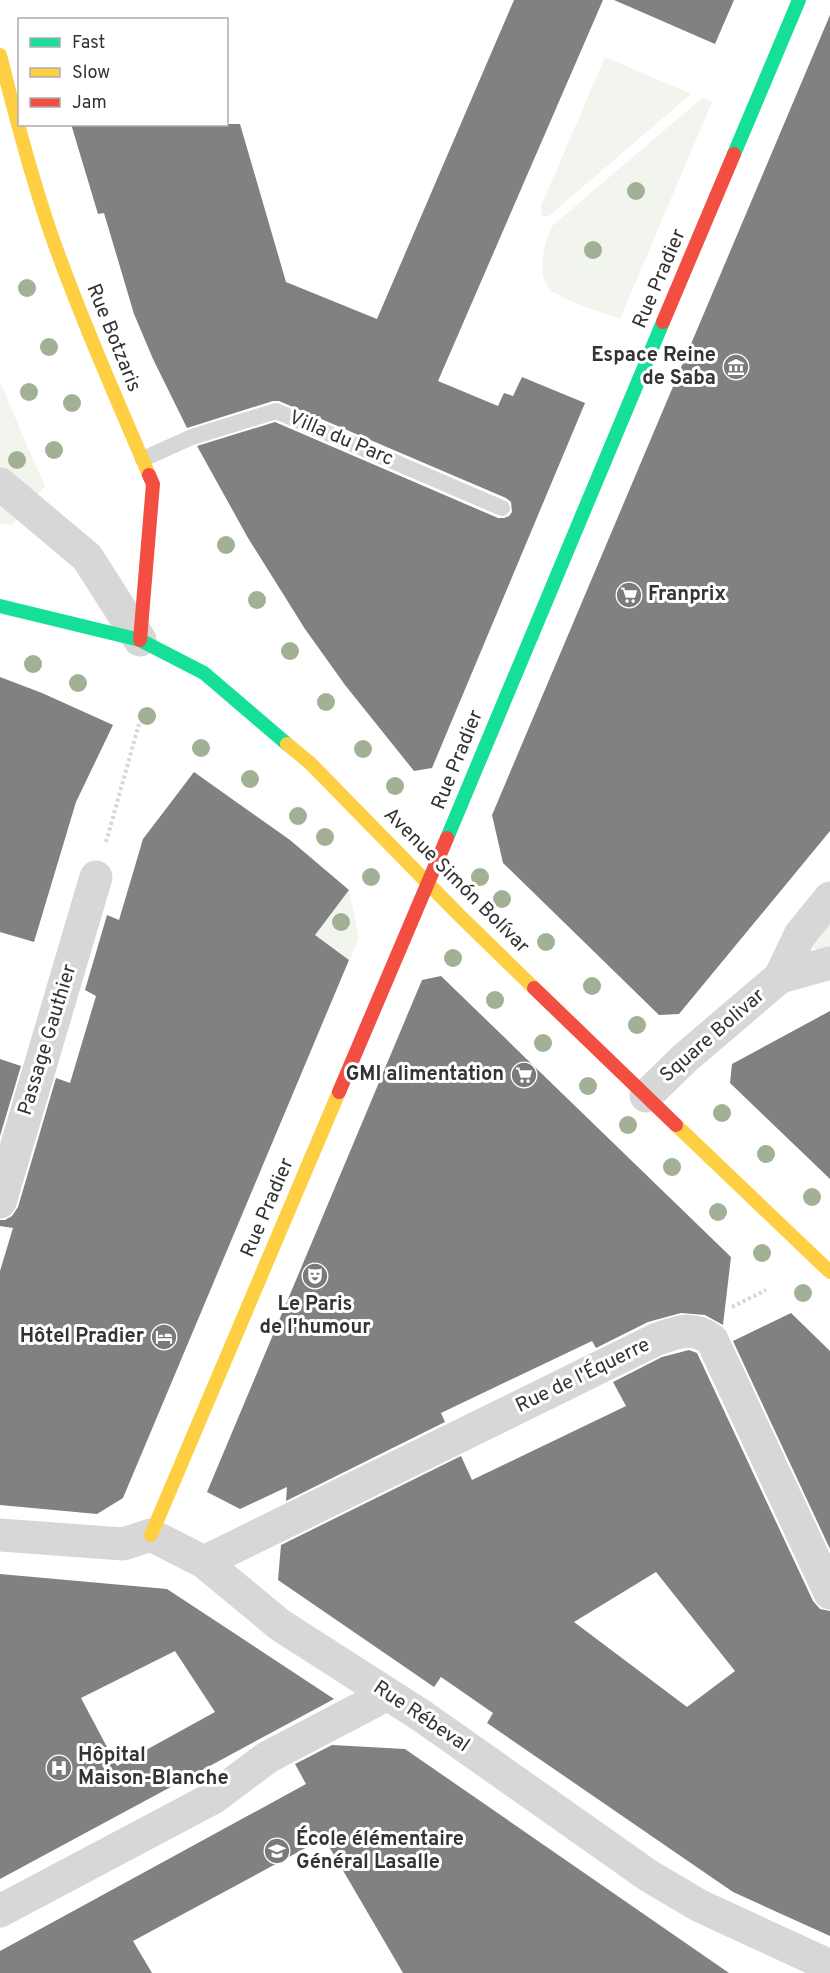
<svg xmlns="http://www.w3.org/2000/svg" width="830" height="1973" viewBox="0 0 830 1973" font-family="Overpass,sans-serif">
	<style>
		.green { fill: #f1f5ed }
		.building { fill: #818181; fill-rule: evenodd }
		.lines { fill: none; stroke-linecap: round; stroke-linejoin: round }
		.path { stroke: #d6d6d6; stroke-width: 4; stroke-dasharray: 3 3; stroke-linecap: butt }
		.lane { stroke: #d7d7d7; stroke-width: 16 }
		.street { stroke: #d7d7d7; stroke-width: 33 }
		.fast { stroke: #16e098; stroke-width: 14 }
		.slow { stroke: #ffcf43; stroke-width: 14 }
		.jam { stroke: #f24e42; stroke-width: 14 }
		.tree { fill: #a2b095 }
		.labels { text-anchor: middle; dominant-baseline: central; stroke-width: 6; stroke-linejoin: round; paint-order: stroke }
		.street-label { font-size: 20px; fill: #333; stroke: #fff }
		.poi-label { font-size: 20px; font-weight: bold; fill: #333; stroke: #fff; text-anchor: end }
	</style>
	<rect width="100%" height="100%" fill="#fff"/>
	<path class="green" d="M605,57L691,94L549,216H543L541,213V206Z
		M702,98L712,102L620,319C605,314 559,299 550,289C535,274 545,242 552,226Z
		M0,381L27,446L45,486L12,525L0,524Z
		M349,890L359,938L350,960L315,935Z
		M830,919V948L819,953L810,943Z"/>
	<path class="building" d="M514,0H603L438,381L498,406L504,393L513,396L522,377L585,403L432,768L414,771L345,685L305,629L248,538L197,446L275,422L498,518H504L509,516L512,512L511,502L506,498L279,401H273L187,428L153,359L134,314L104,213L98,214L71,124H240L286,282L377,319Z
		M614,0H734L715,44Z
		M830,15V831L679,1014L659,1015L503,863L492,815Z
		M0,677L42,693L113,725L76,802L34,942L0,932Z
		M194,772L290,840L349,890L315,935L349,960L123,1498L97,1514L0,1505V1271L13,1228L0,1226V1220H5L12,1216L18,1207L56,1078L70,1083L96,996L85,990L107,915L119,920L143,839Z
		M441,976L731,1257L723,1325L705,1315L681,1313L648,1322L596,1348L592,1341L441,1413L445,1422L286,1501L287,1487L240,1509L207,1492L422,980Z
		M830,1011V1179L730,1083L732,1064Z
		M0,1059L21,1066L0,1136Z
		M791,1313L830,1351V1549L733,1341Z
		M689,1350L697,1353L813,1601L820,1609L830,1611V1936L733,1892L487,1723L493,1713L441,1677L434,1687L278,1580L281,1545L461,1456L472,1480L626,1406L613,1382L662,1357ZM656,1572L735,1671L687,1707L574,1622Z
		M0,1574L167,1589L334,1699L0,1879ZM175,1651L215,1712L117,1766L81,1698Z
		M332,1745L405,1749L729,1973H403L324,1838L133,1941L152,1973H0V1951L306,1784L295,1764Z"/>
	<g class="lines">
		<path class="path" d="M106,842L139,724
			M732,1307L766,1290"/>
		<path class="lane" d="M143,459L192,437L276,411L502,508"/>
		<path class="street" d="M0,484L87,557L140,640
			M780,977L830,963
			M646,1096L685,1058L780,977L800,935L830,898
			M0,1202L96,877
			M0,1535L123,1544L151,1535L204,1562L280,1625L422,1716L649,1876L700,1906L830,1966
			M204,1562L655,1340C677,1332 692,1325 712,1340L830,1593
			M0,1911L213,1798L268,1757L388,1694"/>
		<path class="fast" d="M734,154L799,0
			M0,606L140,640L204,673L287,744
			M447,838L663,322"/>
		<path class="slow" d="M0,55C15,115 31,176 51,234C80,316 115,395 149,475
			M287,744L310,763L458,914L534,988
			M676,1125L830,1272
			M151,1535L339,1092"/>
		<path class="jam" d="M663,322L734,154
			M140,640L153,484L149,475
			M534,988L676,1125
			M339,1092L447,838"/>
	</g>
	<g class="tree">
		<circle cx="636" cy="191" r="9"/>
		<circle cx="593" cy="250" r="9"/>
		<circle cx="27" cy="288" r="9"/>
		<circle cx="49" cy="347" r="9"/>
		<circle cx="29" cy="392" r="9"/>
		<circle cx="72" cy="403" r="9"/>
		<circle cx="54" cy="450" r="9"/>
		<circle cx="17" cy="460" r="9"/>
		<circle cx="226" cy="545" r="9"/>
		<circle cx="257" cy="600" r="9"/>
		<circle cx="290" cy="651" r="9"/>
		<circle cx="33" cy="664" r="9"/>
		<circle cx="78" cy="683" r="9"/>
		<circle cx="326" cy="702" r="9"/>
		<circle cx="147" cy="716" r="9"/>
		<circle cx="201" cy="748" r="9"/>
		<circle cx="363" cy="749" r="9"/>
		<circle cx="250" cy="779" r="9"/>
		<circle cx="395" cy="786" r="9"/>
		<circle cx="298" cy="816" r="9"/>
		<circle cx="325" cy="837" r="9"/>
		<circle cx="371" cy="877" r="9"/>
		<circle cx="480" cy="877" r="9"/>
		<circle cx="502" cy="899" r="9"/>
		<circle cx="341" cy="922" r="9"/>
		<circle cx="546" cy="942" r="9"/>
		<circle cx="453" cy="958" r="9"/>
		<circle cx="592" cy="986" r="9"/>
		<circle cx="495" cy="1000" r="9"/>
		<circle cx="637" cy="1025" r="9"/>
		<circle cx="543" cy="1043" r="9"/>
		<circle cx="588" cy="1086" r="9"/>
		<circle cx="722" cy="1113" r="9"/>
		<circle cx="628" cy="1125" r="9"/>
		<circle cx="766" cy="1154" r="9"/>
		<circle cx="672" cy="1167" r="9"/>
		<circle cx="812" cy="1197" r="9"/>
		<circle cx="718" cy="1212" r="9"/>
		<circle cx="762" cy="1253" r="9"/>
		<circle cx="803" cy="1293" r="9"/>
	</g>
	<defs>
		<g id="museum-disc" transform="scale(1.35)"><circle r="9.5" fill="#7a7a7a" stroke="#fff"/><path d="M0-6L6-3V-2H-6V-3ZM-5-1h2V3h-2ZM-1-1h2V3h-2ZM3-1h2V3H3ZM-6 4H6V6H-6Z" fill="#fff"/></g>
		<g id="supermarket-disc" transform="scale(1.35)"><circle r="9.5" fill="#7a7a7a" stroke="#fff"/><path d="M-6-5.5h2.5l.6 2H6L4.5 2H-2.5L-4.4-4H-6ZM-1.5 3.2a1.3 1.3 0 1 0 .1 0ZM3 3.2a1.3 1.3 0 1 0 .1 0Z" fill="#fff"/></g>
		<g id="theatre-disc" transform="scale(1.35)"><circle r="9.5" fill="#7a7a7a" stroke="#fff"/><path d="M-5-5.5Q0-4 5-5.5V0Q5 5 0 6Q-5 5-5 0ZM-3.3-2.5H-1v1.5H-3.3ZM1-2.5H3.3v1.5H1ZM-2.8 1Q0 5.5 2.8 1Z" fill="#fff"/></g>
		<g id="hotel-disc" transform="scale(1.35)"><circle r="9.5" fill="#7a7a7a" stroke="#fff"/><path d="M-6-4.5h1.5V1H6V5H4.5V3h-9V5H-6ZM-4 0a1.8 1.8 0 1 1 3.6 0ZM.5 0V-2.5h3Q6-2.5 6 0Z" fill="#fff"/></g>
		<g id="hospital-disc" transform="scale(1.35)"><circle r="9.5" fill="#7a7a7a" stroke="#fff"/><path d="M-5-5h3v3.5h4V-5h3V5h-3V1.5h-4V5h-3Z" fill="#fff"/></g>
		<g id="school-disc" transform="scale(1.35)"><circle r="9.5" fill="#7a7a7a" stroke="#fff"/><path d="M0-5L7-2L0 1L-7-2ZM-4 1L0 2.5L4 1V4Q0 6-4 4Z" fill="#fff"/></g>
	</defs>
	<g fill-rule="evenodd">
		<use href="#museum-disc" x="736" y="367"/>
		<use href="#supermarket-disc" x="629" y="595"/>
		<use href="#supermarket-disc" x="524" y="1075"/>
		<use href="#theatre-disc" x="315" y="1276"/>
		<use href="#hotel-disc" x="164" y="1337"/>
		<use href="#hospital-disc" x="59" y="1768"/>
		<use href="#school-disc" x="277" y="1851"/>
	</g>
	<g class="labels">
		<g class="street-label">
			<text transform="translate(660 279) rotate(-67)">Rue Pradier</text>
			<text transform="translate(113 338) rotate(68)">Rue Botzaris</text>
			<text transform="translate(341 439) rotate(23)">Villa du Parc</text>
			<text transform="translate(458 760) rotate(-68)">Rue Pradier</text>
			<text transform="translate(456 881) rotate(45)">Avenue Simón Bolívar</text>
			<text transform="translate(713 1036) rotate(-41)">Square Bolivar</text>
			<text transform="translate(48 1040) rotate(-73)">Passage Gauthier</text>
			<text transform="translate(268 1208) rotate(-67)">Rue Pradier</text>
			<text transform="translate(583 1376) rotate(-26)">Rue de l'Équerre</text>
			<text transform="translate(421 1717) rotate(34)">Rue Rébeval</text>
		</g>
		<g class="poi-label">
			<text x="716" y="356">Espace Reine<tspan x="716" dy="23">de Saba</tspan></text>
			<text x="648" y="595" text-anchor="start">Franprix</text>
			<text x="504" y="1075">GMI alimentation</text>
			<text x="315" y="1305" text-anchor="middle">Le Paris<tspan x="315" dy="23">de l'humour</tspan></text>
			<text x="144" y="1337">Hôtel Pradier</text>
			<text x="78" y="1756" text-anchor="start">Hôpital<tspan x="78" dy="23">Maison-Blanche</tspan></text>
			<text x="296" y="1840" text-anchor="start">École élémentaire<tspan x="296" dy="23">Général Lasalle</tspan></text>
		</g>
	</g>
	<rect x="18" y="18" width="210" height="108" fill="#ffffff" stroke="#adadad" stroke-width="1.5"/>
	<rect x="30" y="38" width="30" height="9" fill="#16e098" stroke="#adadad" stroke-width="1.5"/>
	<text x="72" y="48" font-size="18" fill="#333333">Fast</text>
	<rect x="30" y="68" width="30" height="9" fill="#ffcf43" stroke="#adadad" stroke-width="1.5"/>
	<text x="72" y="78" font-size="18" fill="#333333">Slow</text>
	<rect x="30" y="98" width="30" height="9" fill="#f24e42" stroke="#adadad" stroke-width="1.5"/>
	<text x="72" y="108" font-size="18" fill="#333333">Jam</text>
</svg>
